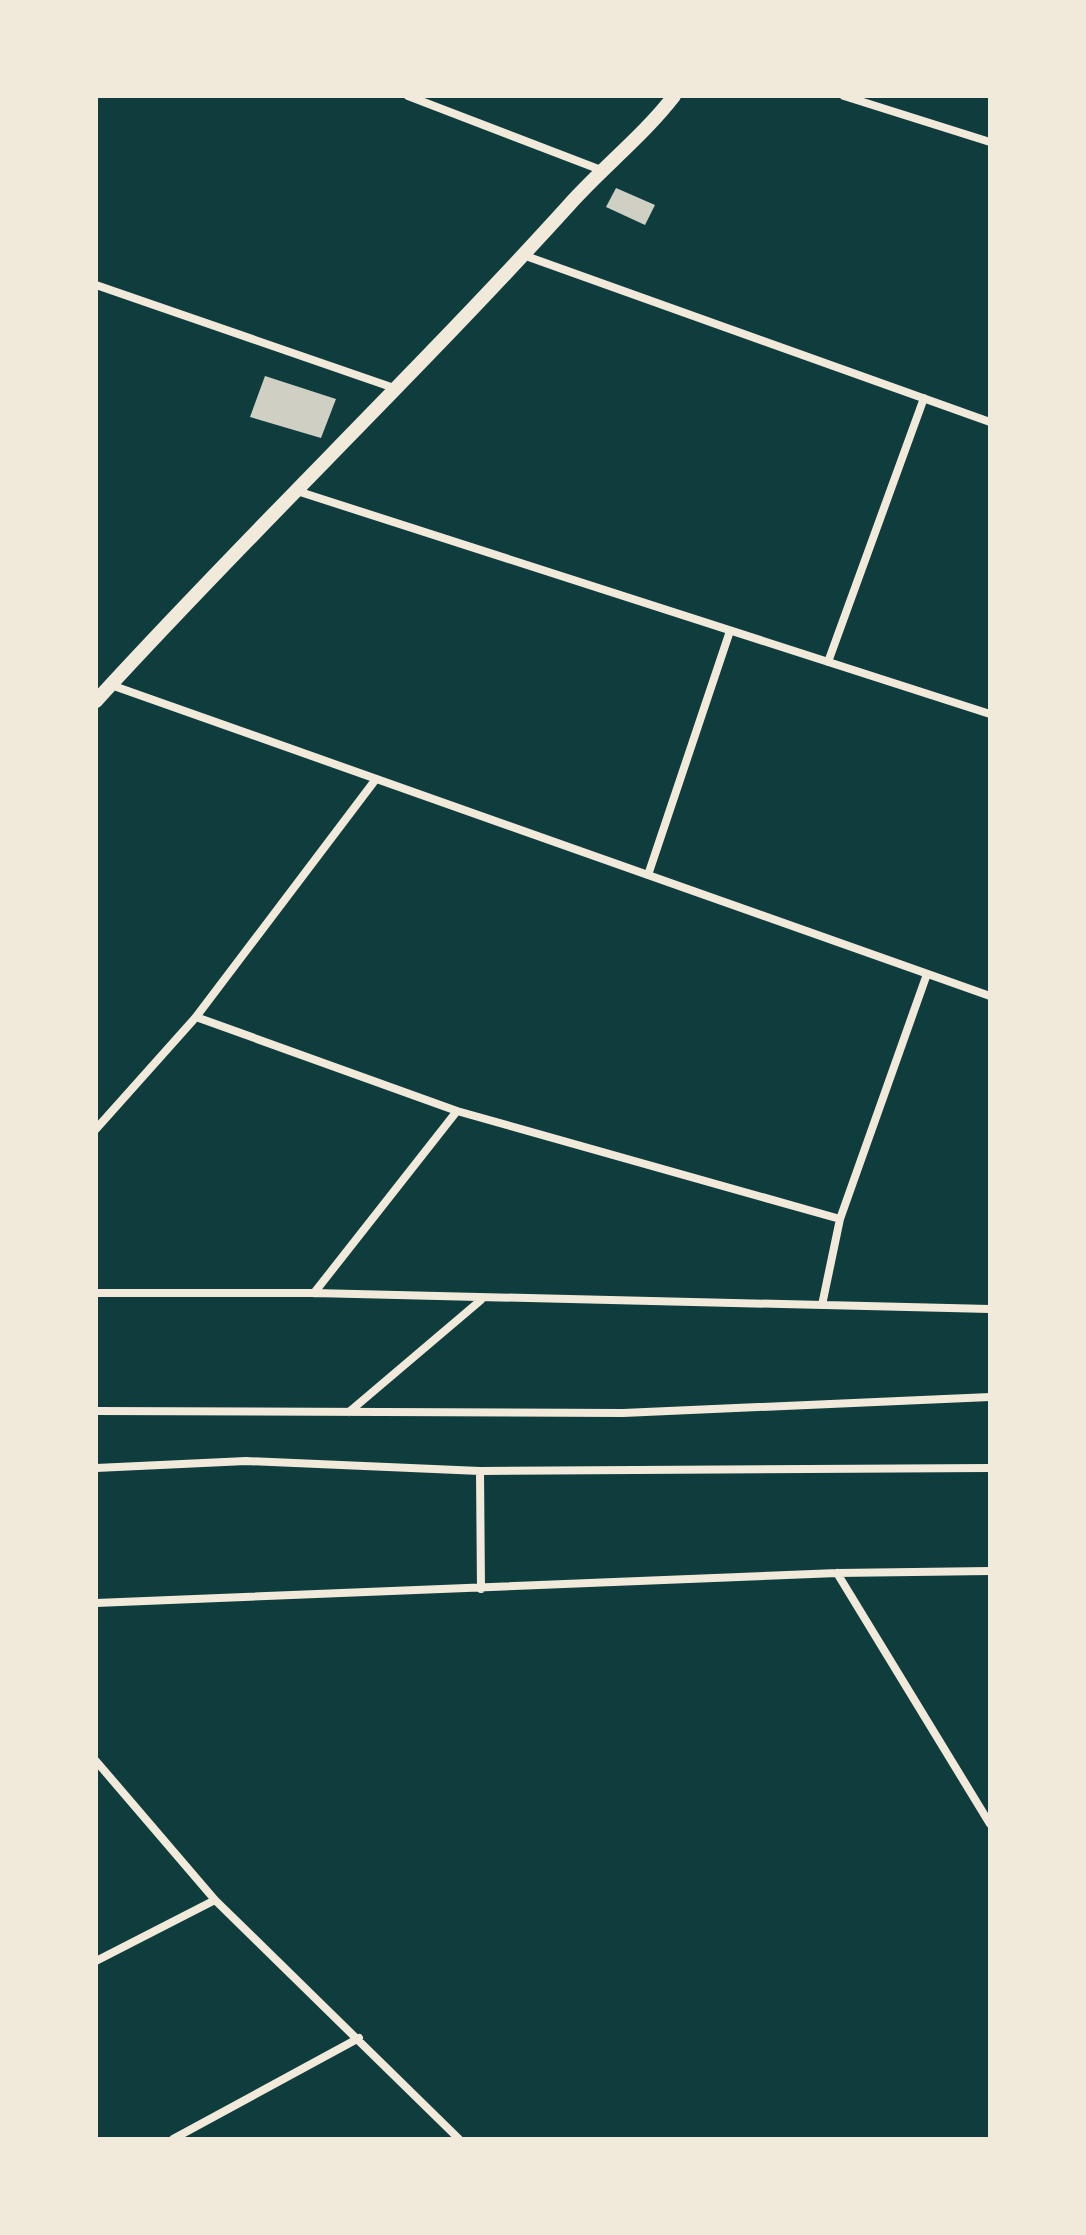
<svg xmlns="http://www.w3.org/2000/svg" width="1086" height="2235" viewBox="0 0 1086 2235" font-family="'Open Sans',sans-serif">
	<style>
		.building { fill: #cfcfc3 }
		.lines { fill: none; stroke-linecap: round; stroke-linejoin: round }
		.minor { stroke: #f1e9da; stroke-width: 8 }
		.tertiary { stroke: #f1e9da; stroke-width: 14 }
	</style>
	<rect width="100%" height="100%" fill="#0f3d3e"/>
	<path class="building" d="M616,188L655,205L645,225L606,207Z
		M265,376L336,399L321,438L250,417Z"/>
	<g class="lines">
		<path class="minor" d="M408,96L601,170
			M844,96L990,142
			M523,255L990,422
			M96,285L394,388
			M297,491L990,714
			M828,662L924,398
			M111,685L990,996
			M648,875L730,631
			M196,1017L457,1111L840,1219L927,974
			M96,1129L196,1017L376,779
			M96,1293H314L990,1309
			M314,1293L457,1111
			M822,1305L840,1219
			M96,1411L623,1413L990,1397
			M349,1412L481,1300
			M96,1468L246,1461L480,1471L990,1468
			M480,1471L481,1589
			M837,1573L990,1824
			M96,1603L837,1573L990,1571
			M96,1761L215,1900L459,2139
			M96,1961L215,1900
			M173,2139L359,2038"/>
		<path class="tertiary" d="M96,701C250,532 416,374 569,205C603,167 643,136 674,96"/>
	</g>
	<rect width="1086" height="2235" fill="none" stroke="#f1e9da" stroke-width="196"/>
</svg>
